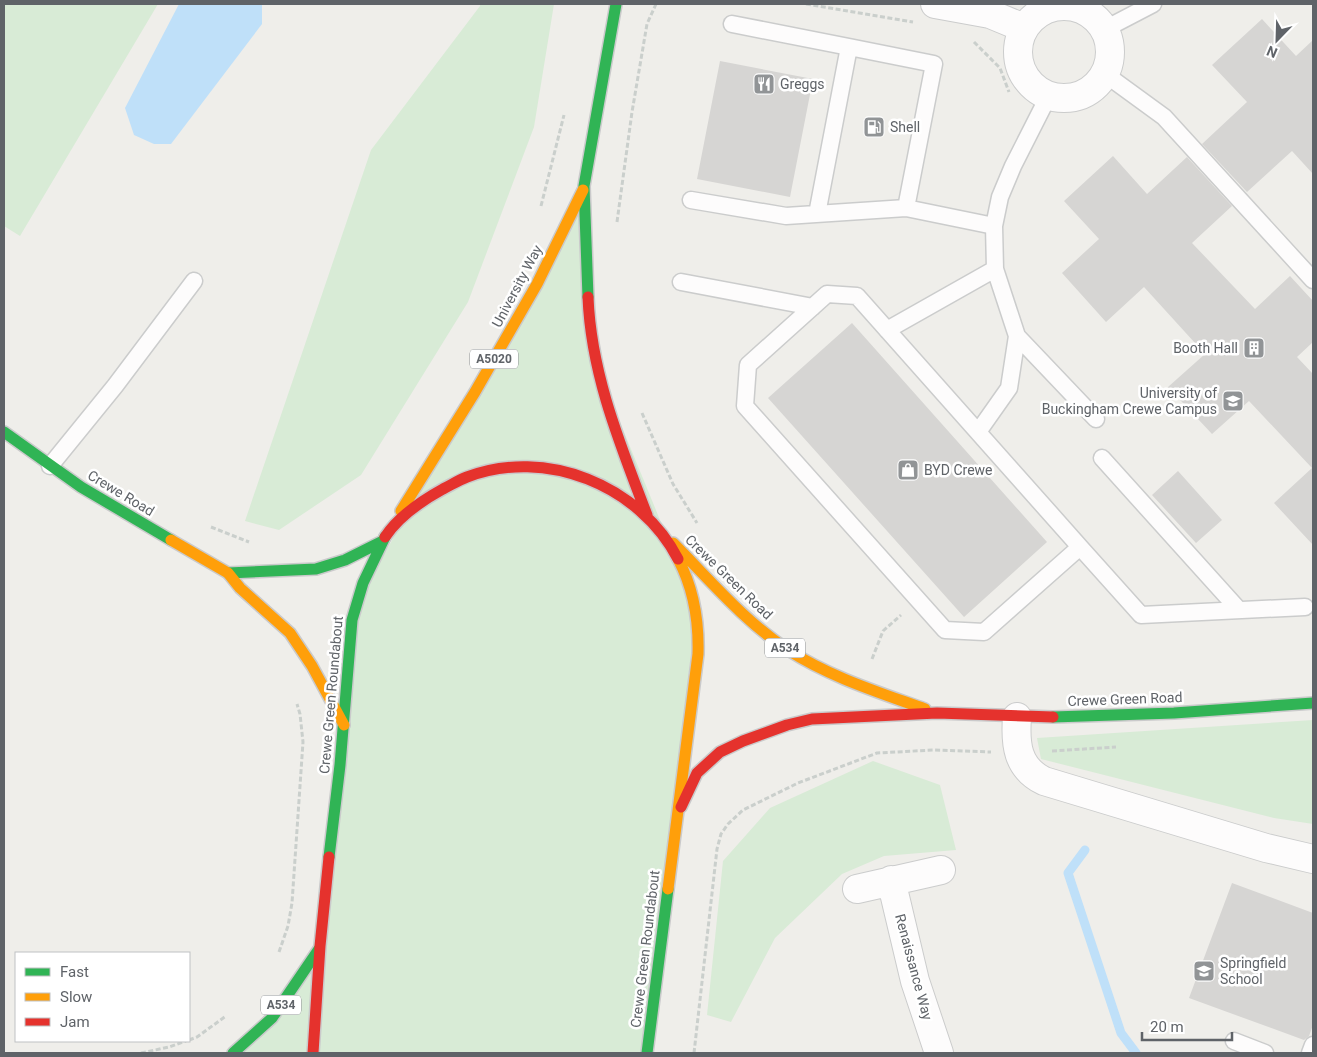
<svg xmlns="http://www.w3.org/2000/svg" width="1317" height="1057" viewBox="0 0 1317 1057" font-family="Roboto,sans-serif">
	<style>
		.green { fill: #d8ebd6 }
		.water { fill: #bfe0f9 }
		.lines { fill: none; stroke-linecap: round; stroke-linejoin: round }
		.stream { stroke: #bfe0f9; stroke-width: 9 }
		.building { fill: #d6d5d3 }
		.lane-casing { stroke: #cbcccc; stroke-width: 19 }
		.street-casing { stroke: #cbcccc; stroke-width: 30 }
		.fast-casing { stroke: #cacacb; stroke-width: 14 }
		.slow-casing { stroke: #cacacb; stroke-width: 14 }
		.jam-casing { stroke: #cacacb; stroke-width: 14 }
		.path { stroke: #cacfcc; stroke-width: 3; stroke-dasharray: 5 2.5; stroke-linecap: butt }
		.lane { stroke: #fdfcfc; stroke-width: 16 }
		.street { stroke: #fdfcfc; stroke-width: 28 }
		.fast { stroke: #30b455; stroke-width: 11 }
		.slow { stroke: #ff9f0a; stroke-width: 11 }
		.jam { stroke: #e5322d; stroke-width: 11 }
		.labels { text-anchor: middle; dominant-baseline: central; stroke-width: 5; stroke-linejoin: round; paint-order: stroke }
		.shield { fill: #fff; stroke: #8f9295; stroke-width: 1 }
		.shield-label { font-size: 12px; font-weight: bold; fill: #5f6368 }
		.poi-label { font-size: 14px; fill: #5f6368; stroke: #fff; text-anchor: start }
		.street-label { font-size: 14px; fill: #5f6368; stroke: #fff }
	</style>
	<rect width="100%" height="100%" fill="#efeeea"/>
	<path class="green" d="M4,4H158L20,236L4,226Z
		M480,4H554L534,127L468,302L361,475L279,530L245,521L371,150L480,6Z
		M585,195L597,366L696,608L647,1053H233L320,948L353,610Z
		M1313,720V824L1274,818L1041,759L1037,738Z
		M873,761L940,785L956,850L884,856L842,874L775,938L731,1022L707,1015L723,861L770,808Z"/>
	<path class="water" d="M179,4H262V24L171,144H154L134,135L125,108Z"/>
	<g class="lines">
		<path class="stream" d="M1085,850L1068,873L1121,1033L1136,1053"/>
	</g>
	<path class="building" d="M1262,19L1296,56L1313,40V174L1292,151L1247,192L1202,144L1247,102L1212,65Z
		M720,61L813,79L790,197L697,179Z
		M1113,156L1147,194L1187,157L1232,206L1192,243L1255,309L1290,276L1313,301V342L1297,357L1313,374V545L1274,503L1312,468L1249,401L1212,434L1168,387L1205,354L1144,287L1106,322L1062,273L1099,239L1064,201Z
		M852,323L1047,542L964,617L768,398Z
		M1178,471L1222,520L1196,543L1152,495Z
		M1232,883L1313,913V1025L1309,1036L1304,1040L1189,998Z"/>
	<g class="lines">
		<g class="lane-casing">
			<path id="lane" d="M732,24L849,47
				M1105,29L1153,4
				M1105,74L1164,117L1313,280
				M691,200L786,216L906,208L994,226
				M817,214L849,47L934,64L906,208
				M681,282L813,307
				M827,294L857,296L1080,547L984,632L945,630L745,406L748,365Z
				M887,330L995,269
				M1017,336L1096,419
				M978,432L1009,388L1017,336L995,269L994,226L1000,197L1013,166L1049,95
				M1102,458L1239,610
				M50,466L115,386L194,281
				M1080,547L1141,615L1305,607
				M1234,1041L1265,1053
				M1310,1053L1313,1045"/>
		</g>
		<g class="street-casing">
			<path id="street" d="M935,4L990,14L1024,28
				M1018 52a46 46 0 1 1 92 0a46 46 0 1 1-92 0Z
				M1017,717C1015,744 1017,768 1044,781L1266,848L1313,859
				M891,880L915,981L939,1053
				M857,889L941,870"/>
		</g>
		<g class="fast-casing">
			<path id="fast" d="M588,297L584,186L616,4
				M4,432L81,487L171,540
				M228,573L316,569L345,560L383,541
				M1053,717L1174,713L1313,703
				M329,857L340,765L352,620L363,583L385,537
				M233,1053L272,1018L319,949
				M647,1053L668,889"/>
		</g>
		<g class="slow-casing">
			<path id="slow" d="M401,511L475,392L537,284L583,190
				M171,540L228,573L240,588L290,633L312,666L344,725
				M673,543C710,580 744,621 788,650C830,677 878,692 925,709
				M668,889L698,654C699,620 694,589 678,559"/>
		</g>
		<g class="jam-casing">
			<path id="jam" d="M588,297C591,374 620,444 647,515
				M385,537C399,516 421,501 443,489C451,485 459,480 467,477C545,447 640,485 678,559
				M681,807L697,773L720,752L743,741L787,725L812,719L937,713L1053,717
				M313,1053L320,946L329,857"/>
		</g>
		<path class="path" d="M806,4L913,22
			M974,42L1000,68L1009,92
			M541,206L564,115
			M617,222L632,112L647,24L656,4
			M642,413L673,484L697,523
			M211,527L249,542
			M872,659L883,631L901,615
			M1052,751L1116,747
			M279,952L288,926L292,903L303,742L300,714L297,704
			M189,1040L197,1037L226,1016
			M141,1053L169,1047L186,1041
			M694,1053L717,849L721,834L728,824L743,810L798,783L877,753L934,750L991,752"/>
		<use href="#lane" class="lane"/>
		<use href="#street" class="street"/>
		<use href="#fast" class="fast"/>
		<use href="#slow" class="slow"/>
		<use href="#jam" class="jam"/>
	</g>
	<defs>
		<g id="restaurant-square" transform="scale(1.125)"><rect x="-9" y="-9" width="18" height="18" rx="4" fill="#919496" stroke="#fff"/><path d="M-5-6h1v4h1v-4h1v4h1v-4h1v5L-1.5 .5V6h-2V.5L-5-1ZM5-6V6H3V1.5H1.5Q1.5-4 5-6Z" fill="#fff"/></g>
		<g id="fuel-square" transform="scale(1.125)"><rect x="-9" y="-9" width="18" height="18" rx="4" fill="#919496" stroke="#fff"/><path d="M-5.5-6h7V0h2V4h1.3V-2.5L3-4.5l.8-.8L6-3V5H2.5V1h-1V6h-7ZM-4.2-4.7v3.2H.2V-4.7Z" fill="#fff"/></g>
		<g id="building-square" transform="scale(1.125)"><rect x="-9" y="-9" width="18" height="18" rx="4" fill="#919496" stroke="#fff"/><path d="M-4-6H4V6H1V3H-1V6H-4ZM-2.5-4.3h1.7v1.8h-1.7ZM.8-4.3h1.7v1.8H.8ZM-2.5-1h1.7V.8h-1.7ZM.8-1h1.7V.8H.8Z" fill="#fff"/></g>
		<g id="university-square" transform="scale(1.125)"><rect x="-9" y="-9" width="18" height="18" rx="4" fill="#919496" stroke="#fff"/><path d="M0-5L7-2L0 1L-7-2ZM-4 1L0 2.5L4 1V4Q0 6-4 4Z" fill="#fff"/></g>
		<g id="shop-square" transform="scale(1.125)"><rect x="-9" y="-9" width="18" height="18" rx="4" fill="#919496" stroke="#fff"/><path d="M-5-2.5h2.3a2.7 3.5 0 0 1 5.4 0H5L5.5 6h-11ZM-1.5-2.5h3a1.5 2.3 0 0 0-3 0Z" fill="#fff"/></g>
		<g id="school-square" transform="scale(1.125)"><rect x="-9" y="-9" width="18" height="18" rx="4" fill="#919496" stroke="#fff"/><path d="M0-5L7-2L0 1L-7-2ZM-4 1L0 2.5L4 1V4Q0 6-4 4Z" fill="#fff"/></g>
	</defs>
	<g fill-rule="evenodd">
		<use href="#restaurant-square" x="764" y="84"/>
		<use href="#fuel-square" x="874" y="127"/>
		<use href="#building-square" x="1254" y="348"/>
		<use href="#university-square" x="1233" y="401"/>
		<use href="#shop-square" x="908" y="470"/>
		<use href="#school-square" x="1204" y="971"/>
	</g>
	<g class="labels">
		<g class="shield">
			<rect x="470" y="349.5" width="48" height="19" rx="4"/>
			<rect x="765" y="638.5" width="40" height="19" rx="4"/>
			<rect x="261" y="995.5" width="40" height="19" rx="4"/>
		</g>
		<g class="shield-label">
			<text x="494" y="359">A5020</text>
			<text x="785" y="648">A534</text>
			<text x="281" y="1005">A534</text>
		</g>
		<g class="poi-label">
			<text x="780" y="84">Greggs</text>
			<text x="890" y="127">Shell</text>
			<text x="1238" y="348" text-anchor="end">Booth Hall</text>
			<text x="1217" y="393" text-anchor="end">University of<tspan x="1217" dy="16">Buckingham Crewe Campus</tspan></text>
			<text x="924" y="470">BYD Crewe</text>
			<text x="1220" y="963">Springfield<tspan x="1220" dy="16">School</tspan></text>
		</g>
		<g class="street-label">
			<text transform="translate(517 286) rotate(-62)">University Way</text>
			<text transform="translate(121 493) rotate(31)">Crewe Road</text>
			<text transform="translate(729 577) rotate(44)">Crewe Green Road</text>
			<text transform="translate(331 695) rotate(-85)">Crewe Green Roundabout</text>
			<text transform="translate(1125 699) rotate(-2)">Crewe Green Road</text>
			<text transform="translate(645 949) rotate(-83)">Crewe Green Roundabout</text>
			<text transform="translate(914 967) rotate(75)">Renaissance Way</text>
		</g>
	</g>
	<rect width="1317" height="1057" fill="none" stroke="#5f6368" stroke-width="10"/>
	<rect x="15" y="952" width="175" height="90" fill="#ffffff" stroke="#bfc1c3"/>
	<rect x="25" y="968" width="25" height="8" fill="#30b455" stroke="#bfc1c3"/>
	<text x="60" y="977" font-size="15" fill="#5f6368">Fast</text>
	<rect x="25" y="993" width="25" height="8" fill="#ff9f0a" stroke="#bfc1c3"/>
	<text x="60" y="1002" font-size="15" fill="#5f6368">Slow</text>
	<rect x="25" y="1018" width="25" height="8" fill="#e5322d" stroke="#bfc1c3"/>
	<text x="60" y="1027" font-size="15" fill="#5f6368">Jam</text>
	<g transform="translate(1277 40) rotate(203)" stroke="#ffffff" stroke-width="4" paint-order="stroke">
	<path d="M0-4L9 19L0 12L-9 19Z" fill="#5f6368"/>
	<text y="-8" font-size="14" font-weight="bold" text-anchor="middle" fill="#5f6368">N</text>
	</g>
	<path d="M1142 1032v8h90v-8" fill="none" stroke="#5f6368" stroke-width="2.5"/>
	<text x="1150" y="1032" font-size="15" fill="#5f6368" stroke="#ffffff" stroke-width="4" paint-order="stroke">20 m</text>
</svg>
